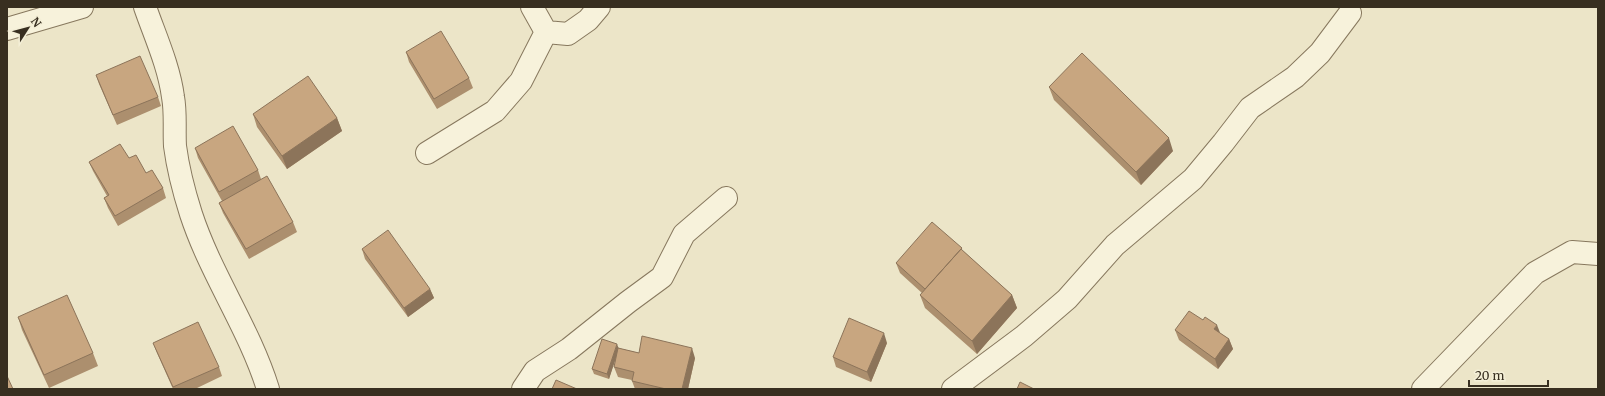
<svg xmlns="http://www.w3.org/2000/svg" width="1605" height="396" viewBox="0 0 1605 396" font-family="Merriweather,serif">
	<style>
		.lines { fill: none; stroke-linecap: round; stroke-linejoin: round }
		.minor-casing { stroke: #87785e; stroke-width: 24 }
		.minor { stroke: #f7f2db; stroke-width: 22 }
		.wall { fill: #ac8f6e }
		.shaded-wall { fill: #8c745a }
		.building { fill: #c8a680; stroke: #8c745a }
	</style>
	<rect width="100%" height="100%" fill="#ece5c8"/>
	<g class="lines">
		<g class="minor-casing">
			<path id="minor" d="M145,7C155,36 169,66 173,97C176,113 174,130 175,146C178,169 184,192 191,214C211,275 249,328 268,389
				M532,7L546,32L568,34L588,20L599,7
				M7,29L82,7
				M427,153L495,111L521,81L546,32
				M523,389L535,371L569,349L628,302L662,277L684,234L726,198
				M953,389L1024,336L1067,299L1115,245L1193,179L1223,143L1250,108L1295,77L1320,53L1350,13
				M1423,389L1535,273L1572,252L1598,254"/>
		</g>
		<use href="#minor" class="minor"/>
	</g>
	<path class="wall" d="M406,52L469,78L473,88L437,109L409,62Z
		M96,75L158,97L161,106L117,125L99,84Z
		M1049,87L1173,151L1141,185L1054,100Z
		M253,114L337,118L342,131L287,169L257,127Z
		M195,148L258,170L261,179L293,222L297,232L249,259L223,213L219,203L222,201L198,158Z
		M129,158L163,188L166,198L118,226L108,208L104,198L107,196L93,171L89,162Z
		M362,249L430,289L434,298L408,317L365,259Z
		M963,251L1012,295L1017,308L977,354L925,308L920,295L922,293L900,273L896,263Z
		M18,317L93,353L98,366L49,388L22,330Z
		M1175,330L1220,333L1229,339L1233,349L1218,369L1179,340Z
		M153,343L219,367L222,376L195,389H173L157,353Z
		M887,343L871,382L836,367L833,357Z
		M618,348L639,353L695,358L688,389H635L632,381V380L618,377L614,367L616,356L609,379L594,374L592,369Z"/>
	<path class="shaded-wall" d="M337,118L342,131L287,169L282,156Z
		M1169,138L1173,151L1141,185L1136,172Z
		M430,289L434,298L408,317L404,308Z
		M1012,295L1017,308L977,354L972,341Z
		M1217,325L1221,335L1214,329Z
		M884,333L887,343L871,382L867,372Z
		M1229,339L1233,349L1218,369L1215,359Z
		M617,344L619,349L609,379L607,374Z
		M692,348L695,358L688,389H682Z"/>
	<path class="building" d="M441,31L469,78L434,99L406,52Z
		M1082,53L1169,138L1136,172L1049,87Z
		M140,56L158,97L113,115L96,75Z
		M308,76L337,118L282,156L253,114Z
		M233,126L258,170L219,192L195,148Z
		M120,144L129,158L136,155L146,173L152,170L163,188L115,216L104,198L109,195L89,162Z
		M267,176L293,222L246,249L219,203Z
		M932,222L962,248L925,289L896,263Z
		M388,230L430,289L404,308L362,249Z
		M961,249L1012,295L972,341L920,295Z
		M67,295L93,353L44,375L18,317Z
		M1189,311L1203,320L1205,317L1217,325L1214,329L1229,339L1215,359L1175,330Z
		M849,318L884,333L867,372L833,357Z
		M198,322L219,367L173,387L153,343Z
		M642,336L692,348L682,389H666L632,381L634,372L614,367L618,348L639,353Z
		M602,339L617,344L607,374L592,369Z
		M7,376L13,389H7Z
		M556,380L577,389H552Z
		M1020,382L1034,389H1017Z"/>
	<rect width="1605" height="396" fill="none" stroke="#382f20" stroke-width="16"/>
	<g transform="translate(28 28) rotate(54)" stroke="#f4efd7" stroke-width="3" paint-order="stroke">
	<path d="M0-3L7 15L0 10L-7 15Z" fill="#382f20"/>
	<text y="-6" font-size="11" font-weight="bold" text-anchor="middle" fill="#382f20">N</text>
	</g>
	<path d="M1469 380v6h79v-6" fill="none" stroke="#382f20" stroke-width="2"/>
	<text x="1475" y="380" font-size="12" fill="#382f20" stroke="#f4efd7" stroke-width="3" paint-order="stroke">20 m</text>
</svg>
